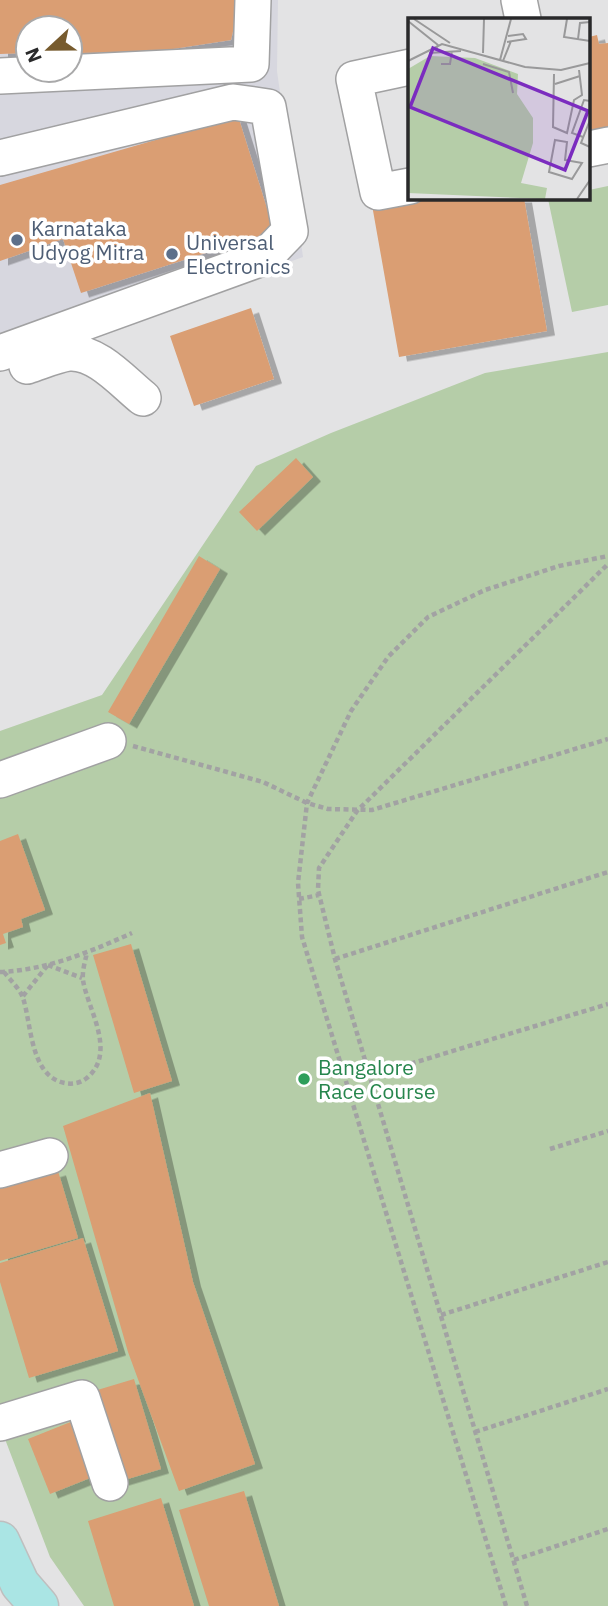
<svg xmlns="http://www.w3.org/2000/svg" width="608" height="1606" viewBox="0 0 608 1606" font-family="'IBM Plex Sans',sans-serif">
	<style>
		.built { fill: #d7d7df; fill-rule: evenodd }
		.green { fill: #b5cda8 }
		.building { fill: #da9e73; filter: url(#shadow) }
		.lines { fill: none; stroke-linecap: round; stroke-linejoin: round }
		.minor-casing { stroke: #a1a1a2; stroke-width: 38 }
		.major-casing { stroke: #bfbfbf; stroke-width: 41 }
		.path { stroke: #a2a2a3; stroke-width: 4.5; stroke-dasharray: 5 3.5; stroke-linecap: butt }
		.minor { stroke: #fff; stroke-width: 35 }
		.major { stroke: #aae5e4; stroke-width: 38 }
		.service-dot { fill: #5c6f8a; stroke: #fff; stroke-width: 2.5 }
		.leisure-dot { fill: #2e9e5b; stroke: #fff; stroke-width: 2.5 }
		.labels { text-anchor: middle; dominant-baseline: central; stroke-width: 7; stroke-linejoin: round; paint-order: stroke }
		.service-label { font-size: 21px; fill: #4e5e75; stroke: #fff; text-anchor: start }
		.leisure-label { font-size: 21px; fill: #27864d; stroke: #fff; text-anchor: start }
		.inset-road { fill: none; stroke: #99999a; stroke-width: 2 }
		.view { fill: #7b2cbf; fill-opacity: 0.15; stroke: #7b2cbf; stroke-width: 3.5 }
		.inset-edge { fill: none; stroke: #29292a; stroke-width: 3.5 }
	</style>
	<defs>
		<filter id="shadow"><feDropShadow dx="8" dy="4.5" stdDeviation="0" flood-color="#0004"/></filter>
	</defs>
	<rect width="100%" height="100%" fill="#e3e3e4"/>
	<path class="built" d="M0,0H278L277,71L303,257L0,367ZM28,28H70V70H28Z"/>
	<path class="green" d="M608,186V305L572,312L548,199L589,198V190Z
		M608,352V1606H84L50,1557L0,1426V731L102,695L256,466L331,433L485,373Z"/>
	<path class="building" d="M0,0H240L231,40L153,52L70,53V28H28V53L0,54Z
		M597,35L599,44L608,43V135L589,139V37Z
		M238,116L274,231L81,293L63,239L0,261V185Z
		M411,198H524L547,331L399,357L372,205Z
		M251,308L274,379L194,406L170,336Z
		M296,458L313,477L257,531L239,512Z
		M199,556L220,569L129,724L108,712Z
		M18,834L45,910L21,919L23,927L3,934L6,943L0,945V841Z
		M131,944L172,1081L134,1093L93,955Z
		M150,1093L193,1282L255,1464L179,1491L128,1352L63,1126Z
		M58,1171L78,1238L0,1261V1188Z
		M83,1238L118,1351L29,1378L0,1282V1263Z
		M134,1379L161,1469L121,1481L94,1391Z
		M83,1417L105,1472L50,1494L28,1439Z
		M244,1491L279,1606H209L179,1510Z
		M161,1498L194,1606H114L88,1521Z"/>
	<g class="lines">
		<g class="minor-casing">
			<path id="minor" d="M519,0L523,19
				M410,67L354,79L378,192L410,186
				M0,76L251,64L253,0
				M589,149L608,145
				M0,158L233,102L268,107L290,231L265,257L0,353
				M27,366C40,362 55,355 69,353C97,351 123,382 143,398
				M0,780L108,741
				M0,1170L50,1156
				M0,1423L82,1398L110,1483"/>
		</g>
		<g class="major-casing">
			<path id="major" d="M0,1541L20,1584L39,1606"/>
		</g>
		<path class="path" d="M133,746L263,782L307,803L328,809L372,810L608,739
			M299,899L319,895
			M335,959L608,872
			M48,965L82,978
			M0,972C47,970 90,952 132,933
			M4,972C10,980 20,989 23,998C31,1022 30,1069 58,1081C68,1085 79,1085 88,1077C117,1051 87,1008 83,980C82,972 85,961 87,953
			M23,996L47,966
			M370,1076L608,1004
			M550,1149L608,1131
			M441,1315L608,1262
			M475,1432L608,1389
			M514,1560L608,1529
			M506,1606L302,937L298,883L307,803L351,711L388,657L428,617L485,590L559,566L608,556
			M527,1606L335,959L318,890L319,868L357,811L608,564"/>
		<use href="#minor" class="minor"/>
		<use href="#major" class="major"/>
	</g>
	<g class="service-dot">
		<circle cx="17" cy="240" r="7"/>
		<circle cx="172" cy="254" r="7"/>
	</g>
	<circle class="leisure-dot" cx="304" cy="1079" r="7"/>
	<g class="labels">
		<g class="service-label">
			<text x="31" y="228">Karnataka<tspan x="31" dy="24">Udyog Mitra</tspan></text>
			<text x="186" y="242">Universal<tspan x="186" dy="24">Electronics</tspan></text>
		</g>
		<g class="leisure-label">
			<text x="318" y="1067">Bangalore<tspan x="318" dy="24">Race Course</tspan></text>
		</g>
	</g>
	<g transform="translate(408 18)">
		<rect width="182" height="182" fill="#e3e3e4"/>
		<path d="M22,38L67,40L110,56L109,76L125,100V125L113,165L139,170L137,181L0,175V51Z" fill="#b5cda8"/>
		<path class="inset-road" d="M6,1L42,25M159,1L156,19L182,23M0,3L30,27L28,31M170,21L172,5L182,4M99,24L118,21L115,16L100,18M21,35L53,33M75,35L76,1M92,42L103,1M0,43L34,26L117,49L153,52L182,45M95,43L103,23M33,46H42L44,33M75,46L101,54L105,75M146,56L145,109L159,115L166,82L174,77L171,52M147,66L172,58M182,102L173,125L182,129M175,119L164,115L176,82L182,83M147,122L159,124L157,142L174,145L164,161L141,154ZM169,181L182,162"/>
		<path class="view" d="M25,30L180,93L157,152L2,89Z"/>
		<rect width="182" height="182" class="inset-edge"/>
	</g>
	<g transform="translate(49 49) rotate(248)"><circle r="33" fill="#ffffff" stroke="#a9a9aa" stroke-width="2"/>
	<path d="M0-5L12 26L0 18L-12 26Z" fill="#775b2e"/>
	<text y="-10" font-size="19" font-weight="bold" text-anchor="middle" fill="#29292a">N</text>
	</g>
</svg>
